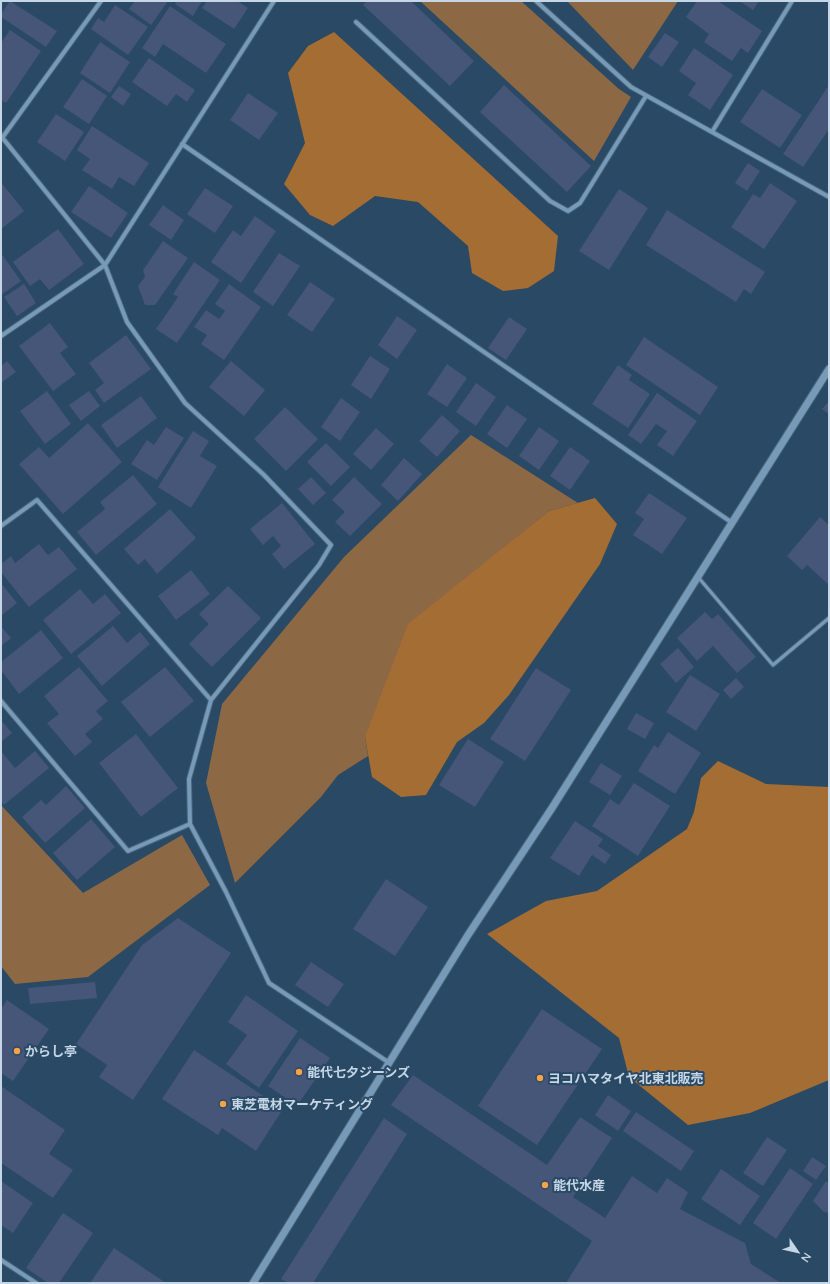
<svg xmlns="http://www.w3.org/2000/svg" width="830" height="1284" viewBox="0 0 830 1284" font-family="Lato,'Noto Sans JP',sans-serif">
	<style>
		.green { fill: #8d6845 }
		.forest { fill: #a46d33 }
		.building { fill: #465678 }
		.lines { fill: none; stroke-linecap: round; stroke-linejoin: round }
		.service-casing { stroke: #49657b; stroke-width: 5 }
		.minor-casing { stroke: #49657b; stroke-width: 6 }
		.tertiary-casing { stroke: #49657b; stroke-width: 9 }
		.service { stroke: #779ab8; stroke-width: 3 }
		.minor { stroke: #779ab8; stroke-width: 4 }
		.tertiary { stroke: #779ab8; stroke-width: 7 }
		.poi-dot { fill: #f6a247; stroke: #294964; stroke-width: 1.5 }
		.labels { text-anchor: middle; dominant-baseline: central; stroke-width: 4; stroke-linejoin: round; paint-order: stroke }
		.poi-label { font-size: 13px; font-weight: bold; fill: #c5d7e7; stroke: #294964; text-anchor: start }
	</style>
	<rect width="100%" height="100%" fill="#294964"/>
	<path class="green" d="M420,1H521L619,89L631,97L594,161Z
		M567,1H678L633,70Z
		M471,435L578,503L549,511L512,541L365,737L368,756L338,775L321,797L235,883L206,783L222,704L344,557Z
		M1,805L83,893L182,835L210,885L88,977L15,984L1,966Z"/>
	<path class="forest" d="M334,32L558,236L554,271L528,288L503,291L472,273L468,246L418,202L375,196L333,226L310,215L284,184L305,143L288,73L308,46Z
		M595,498L617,524L600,564L509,695L484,723L457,742L426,795L401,797L372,777L365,737L408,624L549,511Z
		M718,761L766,784L829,787V1080L750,1113L688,1125L629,1077L619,1038L487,934L546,901L597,891L687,829L694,812L701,778Z"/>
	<path class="building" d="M10,1L57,31L46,47L1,17V14Z
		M135,1H168L151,25L129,9Z
		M177,1H202L193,16L175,4Z
		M207,1H237L248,8L234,29L202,8Z
		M367,1H411L474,61L450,86L363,5Z
		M697,1H718L762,31L748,53L741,48L732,61L704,42L709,34L686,17Z
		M739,1H759L753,10Z
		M115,5L148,27L128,55L91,29L98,18L104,22Z
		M170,6L226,44L206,73L163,44L155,57L142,48Z
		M10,30L41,51L6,103L1,100V43Z
		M665,33L679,42L662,67L648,57Z
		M100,42L130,62L110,93L80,73Z
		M694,48L733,75L710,110L688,95L696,83L679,71Z
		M149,58L195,90L187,102L176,94L167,106L132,82Z
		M82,79L107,96L89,124L63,107Z
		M504,85L591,166L567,192L480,112Z
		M829,85V129L803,167L783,154Z
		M119,86L131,94L123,106L111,97Z
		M762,89L802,115L780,148L740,122Z
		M248,93L278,113L259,140L230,120Z
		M56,114L84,132L65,161L37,142Z
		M92,126L149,163L134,186L119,177L112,189L82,170L90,159L77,150Z
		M748,163L760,171L747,191L735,183Z
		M1,182L24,211L1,229Z
		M770,183L797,201L764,249L731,227L753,194L760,198Z
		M89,186L128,213L111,238L71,212Z
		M205,188L233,206L215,233L187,214Z
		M619,189L648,208L609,270L579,251Z
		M163,205L184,220L171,240L149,225Z
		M667,210L765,272L751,294L744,289L736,302L646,245Z
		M255,216L276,231L241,283L211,262L233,230L241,236Z
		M58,229L84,264L49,290L40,279L30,286L13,262Z
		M163,241L188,258L155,305H145L138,286L145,277L143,270Z
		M1,253L21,281L1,295Z
		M279,253L300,266L273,306L253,292Z
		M194,262L220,280L177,343L156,329L178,297L173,294Z
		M310,282L335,299L312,332L287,315Z
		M24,284L36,303L17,316L4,297Z
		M229,284L261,307L224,360L201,344L207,335L194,327L206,310L219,319L225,311L215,304Z
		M397,316L417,330L397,359L378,345Z
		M509,317L527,329L506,360L488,348Z
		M50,323L68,347L60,353L76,374L53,391L19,346Z
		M126,335L151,369L104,403L95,390L104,383L89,363Z
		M644,337L718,387L700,415L626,365Z
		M370,356L390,369L371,399L351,385Z
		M7,361L16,372L1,383V366Z
		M231,361L265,390L244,416L209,387Z
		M447,364L467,378L447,407L427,394Z
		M618,365L632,375L629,380L650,394L628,428L592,404Z
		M476,383L496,397L476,426L456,412Z
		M47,391L71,424L45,444L20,411Z
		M89,391L100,406L81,421L69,405Z
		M657,393L697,421L673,456L657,445L667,431L656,424L641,444L628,435Z
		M141,396L157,418L117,448L101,425Z
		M341,398L360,412L340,441L321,427Z
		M829,401V414L822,409Z
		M507,405L527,419L507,448L487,434Z
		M285,407L318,439L286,471L254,439Z
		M442,415L460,431L437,457L419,441Z
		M88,423L122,462L63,514L19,464L39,447L49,458Z
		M166,427L184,438L157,480L131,464L147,440L154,445Z
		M539,427L559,441L539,470L519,456Z
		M376,428L394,444L371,470L353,454Z
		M193,431L209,441L200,456L217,466L191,508L158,487Z
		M326,443L350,467L331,486L307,462Z
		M570,447L590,461L570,490L550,476Z
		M404,458L422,474L398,501L381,485Z
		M133,475L157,504L96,555L77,532L105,509L100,502Z
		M311,477L326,493L313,505L298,489Z
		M354,477L382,504L350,536L335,522L345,512L332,500Z
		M649,493L687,518L662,554L633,535L644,519L635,513Z
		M282,503L315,544L284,569L272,554L281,546L273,536L263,545L250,529Z
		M170,509L196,538L157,574L145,559L138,565L124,549Z
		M820,517L829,525V585L807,565L802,570L787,556Z
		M39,544L48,555L59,547L77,569L29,607L1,572V564L11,556L15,563Z
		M191,570L210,594L176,620L158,596Z
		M1,583L17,603L1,616Z
		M228,586L261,618L212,667L189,644L209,624L199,614Z
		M80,589L93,604L105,594L121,613L71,654L43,620Z
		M705,612L712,619L718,614L756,657L737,673L713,646L697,661L677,638Z
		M1,626L11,638L1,646Z
		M113,626L127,643L140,632L150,644L102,686L77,656Z
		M41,630L63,658L19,694L1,670V662Z
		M678,648L694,667L676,683L660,664Z
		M79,667L108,701L96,711L103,719L85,734L92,742L75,756L47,723L59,714L44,696Z
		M165,667L194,701L150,737L121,702Z
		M536,668L571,690L525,761L490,739Z
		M690,675L720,694L696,731L666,712Z
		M736,678L744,687L731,699L723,690Z
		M636,713L654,723L645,739L627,729Z
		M1,720L12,733L1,742Z
		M668,732L701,753L675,794L638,771L654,745L658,748Z
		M136,734L178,788L141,817L99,763Z
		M468,739L504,762L475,807L439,785Z
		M1,751L15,768L35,751L49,768L4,805L1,800Z
		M601,763L622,776L610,795L589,782Z
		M634,783L670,806L638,856L592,826L610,799L619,805Z
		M66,786L85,808L45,843L22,817L41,800L46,805Z
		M91,819L115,847L77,880L53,853Z
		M575,821L603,839L598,846L611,855L605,864L592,855L579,876L550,858Z
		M386,879L428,907L395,956L353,929Z
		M178,918L231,953L133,1100L99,1077L107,1065L76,1044L142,945Z
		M311,962L344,984L328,1007L295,985Z
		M95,982L97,998L30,1004L28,988Z
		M246,995L298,1031L259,1088L226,1064L247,1035L228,1022Z
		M7,1000L49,1029L13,1081L1,1073V1009Z
		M542,1009L602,1049L537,1145L478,1106Z
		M300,1038L330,1058L297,1106L268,1086Z
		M194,1050L283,1109L256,1151L222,1128L218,1135L162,1099Z
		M413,1075L547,1165L580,1117L612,1138L573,1197L605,1218L632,1176L657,1193L667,1178L688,1192L680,1209L745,1243L751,1264L781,1283H566L592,1241L391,1105Z
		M1,1086L65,1130L49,1154L73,1170L53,1198L1,1163Z
		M608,1095L631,1111L618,1131L595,1115Z
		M636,1112L694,1151L681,1171L623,1131Z
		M384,1118L407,1134L313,1283H289L281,1279Z
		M767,1137L787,1150L763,1186L743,1173Z
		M812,1157L826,1166L816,1180L803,1171Z
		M790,1168L813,1184L776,1239L753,1223Z
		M721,1169L760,1196L740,1225L701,1199Z
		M1,1181L33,1203L13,1233L1,1225Z
		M826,1181L829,1183V1213L824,1212L813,1201Z
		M63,1213L93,1233L59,1283H48L26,1268Z
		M114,1248L166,1283H90Z"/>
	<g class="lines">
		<g class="service-casing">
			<path id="service" d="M698,577L773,665L829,618"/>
		</g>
		<g class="minor-casing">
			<path id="minor" d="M536,1L631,87L829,197
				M356,22L550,201L568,211L580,203L646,96
				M712,132L792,1
				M1,136L105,265L127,322L185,403L264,475L331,545L319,565L211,700L189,779L190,824L226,892L269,983L388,1062
				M2,138L101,1
				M182,144L731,522
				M1,336L105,265L274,1
				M1,526L37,500L211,700
				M1,701L128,851L190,824
				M1,1260L36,1283"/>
		</g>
		<g class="tertiary-casing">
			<path id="tertiary" d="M253,1283L468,935L552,808L829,369"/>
		</g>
		<use href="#service" class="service"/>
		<use href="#minor" class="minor"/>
		<use href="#tertiary" class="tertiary"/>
	</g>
	<g class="poi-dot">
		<circle cx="17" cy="1051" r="4"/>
		<circle cx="299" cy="1072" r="4"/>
		<circle cx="540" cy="1078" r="4"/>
		<circle cx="223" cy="1104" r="4"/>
		<circle cx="545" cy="1185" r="4"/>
	</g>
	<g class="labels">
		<g class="poi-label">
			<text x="25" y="1051">からし亭</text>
			<text x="307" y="1072">能代七夕ジーンズ</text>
			<text x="548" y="1078">ヨコハマタイヤ北東北販売</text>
			<text x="231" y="1104">東芝電材マーケティング</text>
			<text x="553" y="1185">能代水産</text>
		</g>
	</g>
	<rect width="830" height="1284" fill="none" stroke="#c5d7e7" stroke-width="4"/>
	<g transform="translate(798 1252) rotate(124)" stroke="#294964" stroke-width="3" paint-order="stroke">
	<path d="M0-3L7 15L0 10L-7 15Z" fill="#c5d7e7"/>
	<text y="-6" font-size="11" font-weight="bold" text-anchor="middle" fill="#c5d7e7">N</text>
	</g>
</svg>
